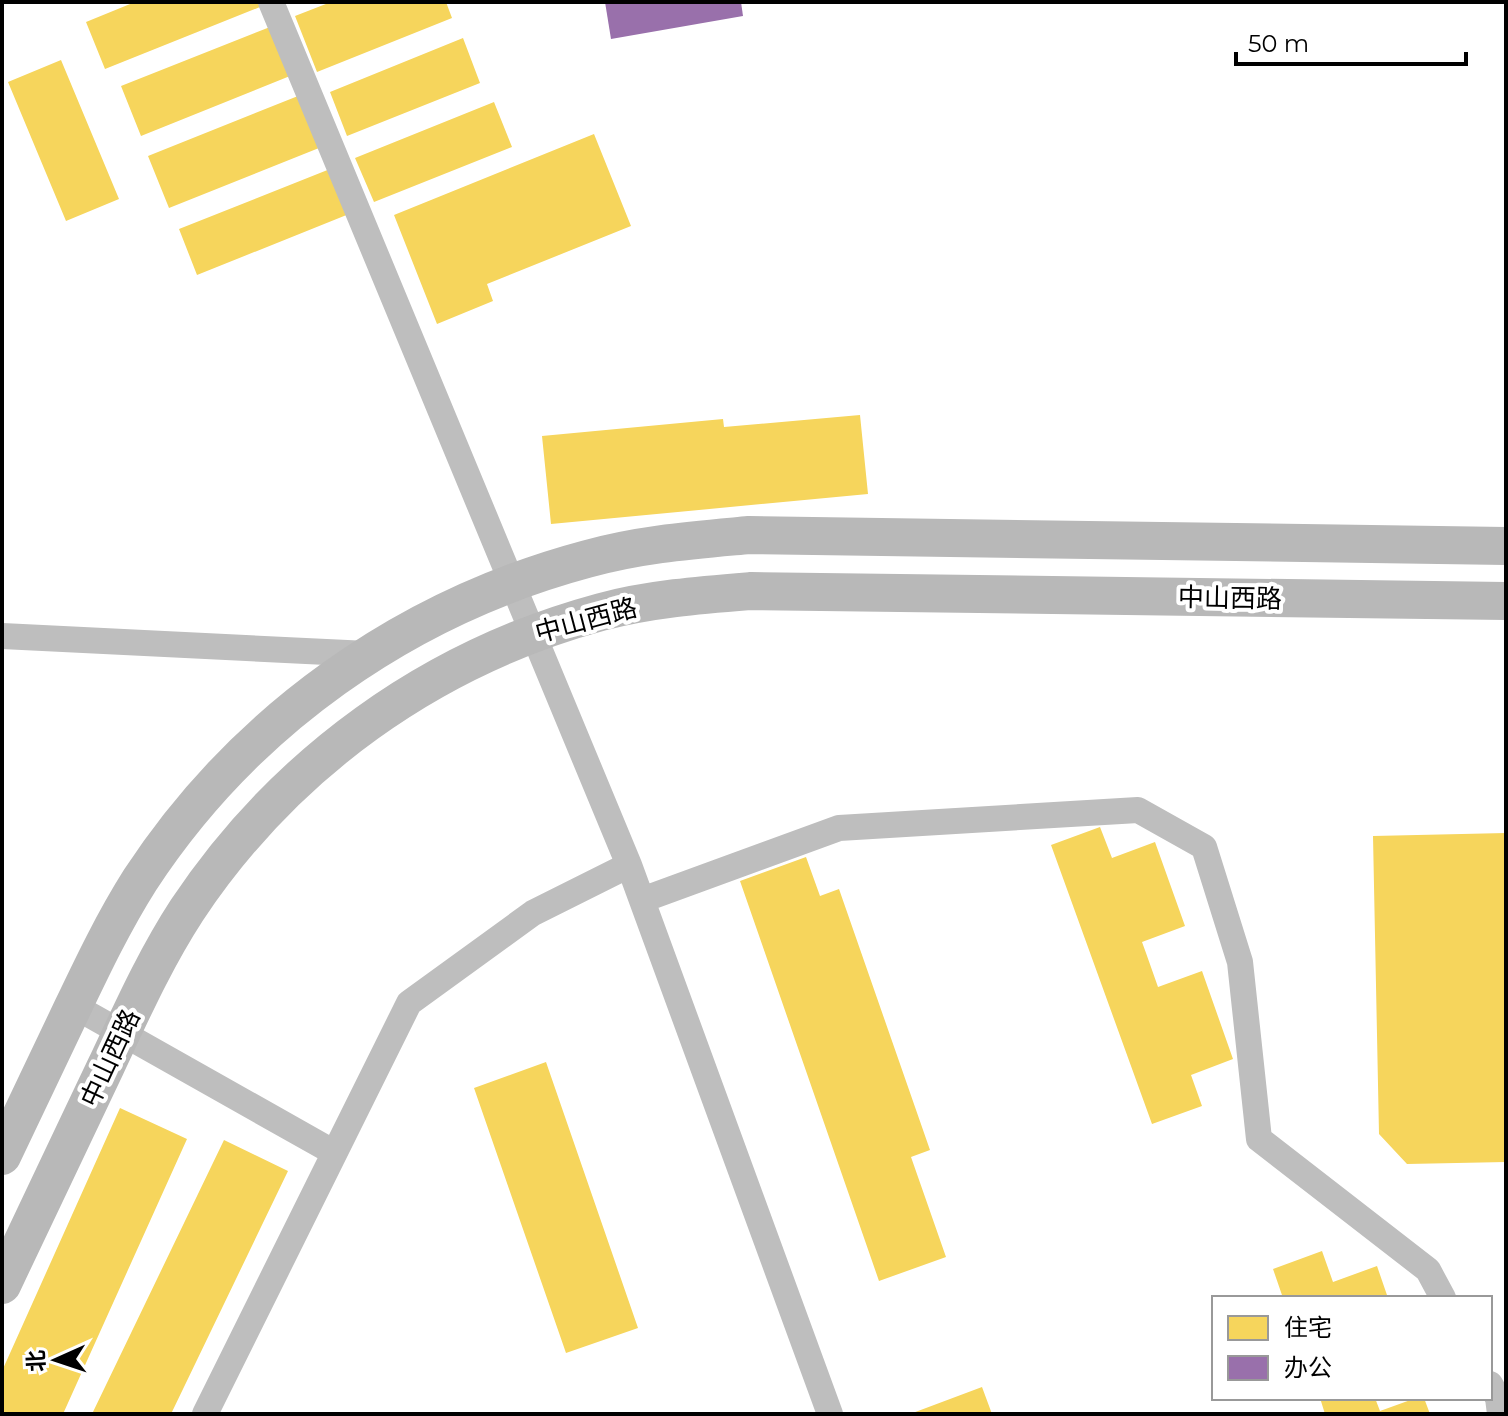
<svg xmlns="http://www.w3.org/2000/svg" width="1508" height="1416" viewBox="0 0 1508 1416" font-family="Montserrat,'Noto Sans SC',sans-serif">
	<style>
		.homes { fill: #f6d55c }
		.offices { fill: #9970ab }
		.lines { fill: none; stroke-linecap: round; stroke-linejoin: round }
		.street { stroke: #bebebe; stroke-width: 26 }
		.secondary { stroke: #b8b8b8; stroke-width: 38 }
		.labels { text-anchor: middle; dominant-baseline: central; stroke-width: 8; stroke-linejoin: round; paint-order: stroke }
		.street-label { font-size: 26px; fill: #000; stroke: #fff }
	</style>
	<rect width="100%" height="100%" fill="#fff"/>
	<path class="homes" d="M135,2H258L260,7L105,69L86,22Z
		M331,2H446L452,18L317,72L295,16Z
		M270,27L290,76L141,136L121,86Z
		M463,38L480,83L347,136L330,92Z
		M61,60L119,199L66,221L8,82Z
		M298,96L319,148L169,208L148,156Z
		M494,102L512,147L374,202L355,158Z
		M594,134L631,226L487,284L493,301L437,324L394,215Z
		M330,169L349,214L197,275L179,229Z
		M860,415L868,494L551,524L542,436L723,419L724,427Z
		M1100,827L1112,858L1155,842L1185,926L1142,942L1146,953L1158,987L1202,971L1233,1059L1191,1075L1202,1106L1152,1124L1051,845Z
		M1506,833V1162L1407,1164L1379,1134L1373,836Z
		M806,857L820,896L839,889L930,1150L911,1157L946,1257L879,1281L740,881Z
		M546,1062L638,1328L566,1353L474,1088Z
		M120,1108L187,1139L63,1414H2V1371Z
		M224,1140L288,1171L171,1414H92Z
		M1322,1251L1333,1282L1377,1266L1388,1298H1283L1273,1269Z
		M982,1387L992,1414H910Z
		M1320,1398H1375L1380,1411L1416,1398H1424L1430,1414H1325Z"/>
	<path class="offices" d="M605,2H741L743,16L611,39Z"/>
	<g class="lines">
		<path class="street" d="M271,2L629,865L830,1414
			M2,636L368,654
			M642,900L839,828L1138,810L1204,847L1240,962L1259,1139L1428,1270L1443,1298
			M74,1006L333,1152
			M1490,1384L1498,1398L1500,1414
			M205,1414L409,1003L533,913L629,865"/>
		<path class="secondary" d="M2,1156C25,1107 49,1058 72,1009C93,965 114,921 140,880C244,721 404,608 587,559C640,544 695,540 749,535L1506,546
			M2,1285C37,1212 71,1139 106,1066C131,1013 155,959 187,910C285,763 431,658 601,612C650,599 701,595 751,591L1506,601"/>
	</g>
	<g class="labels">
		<g class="street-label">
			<text transform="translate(1230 598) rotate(1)">中山西路</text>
			<text transform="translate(586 620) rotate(-15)">中山西路</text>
			<text transform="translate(110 1058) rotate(-65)">中山西路</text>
		</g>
	</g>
	<rect width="1508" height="1416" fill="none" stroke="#000000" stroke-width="8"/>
	<rect x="1212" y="1296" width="280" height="104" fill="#ffffff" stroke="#999999" stroke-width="2"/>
	<rect x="1228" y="1316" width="40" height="24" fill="#f6d55c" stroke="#999999" stroke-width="2"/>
	<text x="1284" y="1336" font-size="24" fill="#000000">住宅</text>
	<rect x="1228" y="1356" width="40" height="24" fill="#9970ab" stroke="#999999" stroke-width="2"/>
	<text x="1284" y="1376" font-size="24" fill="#000000">办公</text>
	<g transform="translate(56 1360) rotate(267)" stroke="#ffffff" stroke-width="6" paint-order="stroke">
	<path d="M0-6L14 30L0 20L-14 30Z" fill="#000000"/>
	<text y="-12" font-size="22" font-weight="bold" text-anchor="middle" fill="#000000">北</text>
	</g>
	<path d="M1236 52v12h230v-12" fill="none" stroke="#000000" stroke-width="4"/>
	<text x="1248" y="52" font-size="24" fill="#000000" stroke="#ffffff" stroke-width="6" paint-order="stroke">50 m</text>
</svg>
